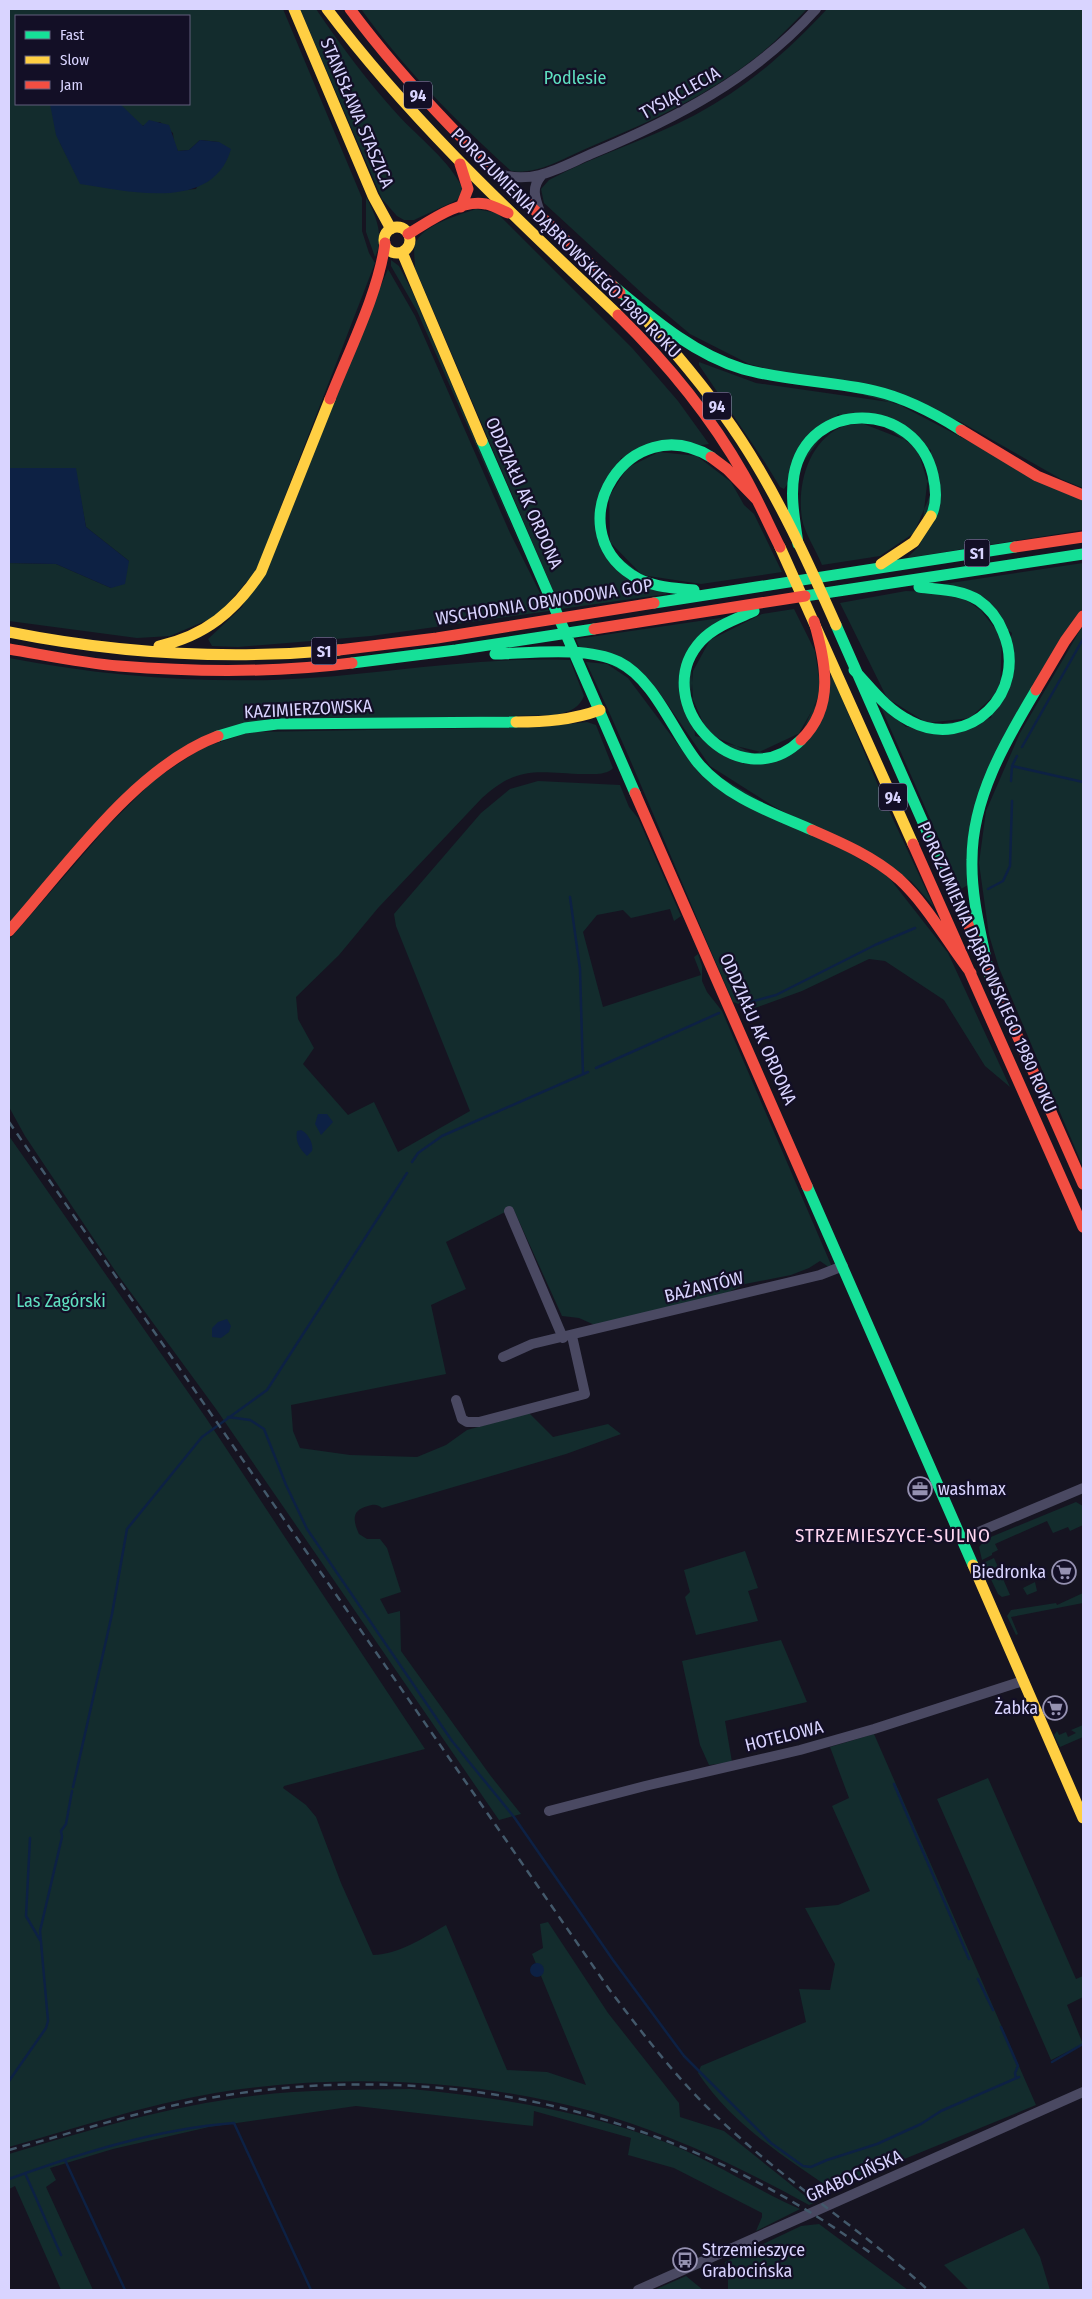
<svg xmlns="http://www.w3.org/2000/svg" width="1092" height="2299" viewBox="0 0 1092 2299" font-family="'Fira Sans Condensed',sans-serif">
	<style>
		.green { fill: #132c2d; fill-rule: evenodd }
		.water { fill: #0d2144 }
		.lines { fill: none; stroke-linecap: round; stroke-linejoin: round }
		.stream { stroke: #0d2144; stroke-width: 2.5 }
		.street { stroke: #4a4962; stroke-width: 10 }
		.fast { stroke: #16e098; stroke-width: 11 }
		.slow { stroke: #ffcf43; stroke-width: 11 }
		.jam { stroke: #f24e42; stroke-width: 11 }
		.rail { stroke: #43596b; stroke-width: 2.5; stroke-dasharray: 8 6; stroke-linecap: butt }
		.labels { text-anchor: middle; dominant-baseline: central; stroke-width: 4.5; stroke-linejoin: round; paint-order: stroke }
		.shield { fill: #130f26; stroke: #9e99be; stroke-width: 1 }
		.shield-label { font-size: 16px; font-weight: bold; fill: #d9d4ff }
		.park-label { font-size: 18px; fill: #5fe0c0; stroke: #130f26 }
		.street-label { font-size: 18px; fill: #d9d4ff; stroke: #130f26 }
		.poi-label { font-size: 18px; fill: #d9d4ff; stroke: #130f26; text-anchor: start }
		.neighbourhood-label { font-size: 19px; letter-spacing: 1px; fill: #ffd6f0; stroke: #130f26 }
	</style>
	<rect width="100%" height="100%" fill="#161421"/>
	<path class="green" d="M9,9H283L362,198V231L369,253L375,263L256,571L217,616L170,636L154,637L137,638L9,621V563L56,564L111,588L129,561L86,527L75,468H9ZM16,16H189V104H16ZM160,122L173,133L174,144L178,151L189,150L200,140L219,142L196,189L174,191L68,158L60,143Z
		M300,9H316C341,46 368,82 398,115C420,139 449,160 463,189L457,200L414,220H404L397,216L382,199Z
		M361,9H807C789,27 772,46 751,61C700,100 642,125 583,150C561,160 535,175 511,171C456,121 404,69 361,9Z
		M827,9H1083V488L1061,479L959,421L749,364L690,334L645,296L544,203L541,189L549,180C596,155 647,140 695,115C746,88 788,51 827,9Z
		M366,197C376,215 385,238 375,257L366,232Z
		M476,209L497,213L633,349L678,401L709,444L621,458L597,540L667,594L561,609L415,268C415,261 413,251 415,244C422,225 459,215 476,209Z
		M391,260L399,266L413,293L532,573L417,311L391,266Z
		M388,269L415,316L510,533L549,611L371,636L238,647L212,646L208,639L242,607Z
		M699,362L756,383L896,403L1083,501V530L907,558L920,545L931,450L838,414L784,489L780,487L764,461L699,365Z
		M877,422L917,448L931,493L914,533L880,556L822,565C816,550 805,534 802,519C797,486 807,445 839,428C849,423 866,424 877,422Z
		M659,452L697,456L731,482L744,505L754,514L782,572L701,584L642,575L610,542L609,497L627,468Z
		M1083,563V608L998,747L968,885L961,889L880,705L906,727L991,718L1012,633L944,584Z
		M906,591L933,592L974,602L1002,637L1000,690L970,718L927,723L887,698L840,603Z
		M794,609L815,651L821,691L802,732L755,754L708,734L691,695L693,671L710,640L762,614Z
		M727,617L690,647L695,736L785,758L832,675L885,802L934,907L911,881L773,806L710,766L659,692L579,647L576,639Z
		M1083,625V1167L999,968L989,935L979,863L986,811L1020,733Z
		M9,658C97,675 182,682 272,680C371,677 470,656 570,660L584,696C578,710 569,711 556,715L302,720L192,742L9,925Z
		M586,662L607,664L628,678L688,758L887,875L948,953L1010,1087L985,1066L944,1000L885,961L869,959L802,991L752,1009L733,1002C683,889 639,774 586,662Z
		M587,722L596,725L613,768L611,770C603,775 593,774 584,774C539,773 519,764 482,798L378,908L339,955L296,997L298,1019L314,1048L303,1064L348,1115L374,1102L398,1152L470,1111L396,926L394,914L481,813L510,789L538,781L620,785L629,807L638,818L681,916L674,921L670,909L631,918L623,910L597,915L583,932L603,1007L701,975L694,957L698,954L702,966V981L707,992L722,1011L832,1267L830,1268L820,1261L809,1268L791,1275L745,1284L721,1296L597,1326L579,1318L562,1316L513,1208L446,1242L466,1289L431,1305L446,1374L291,1405L293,1431L300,1448L350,1455L417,1457L446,1445L467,1430L529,1413L553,1437L608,1424L621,1434L566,1454L382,1508C377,1504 374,1504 368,1506C351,1510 353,1521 359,1534L367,1539H380L387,1548L401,1592L380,1599L388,1614L400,1611L401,1651L490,1775L521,1814L499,1820L216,1409L118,1275L25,1136L9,1107V940L139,790L202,748L250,732L541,727Z
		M9,1136L206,1418L425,1749L284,1786L283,1788L306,1805L316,1817L341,1883L373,1955C400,1954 423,1938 446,1925L507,2070L547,2072L586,2085L532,1954L543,1948L540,1924L548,1922L608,2013L679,2103L680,2117L724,2131L814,2203L809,2205C764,2180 718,2157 670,2138C531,2081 362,2069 215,2093C145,2105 76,2128 9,2147Z
		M1076,1502L1083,1506V1525L1070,1531L1068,1527L1053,1533L1047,1521L995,1544L998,1550L992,1553V1555L982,1560L979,1547L986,1539Z
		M745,1551L758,1588L748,1591L758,1621L696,1635L685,1597L690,1592L684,1570Z
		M994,1558L1010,1595L1002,1597L998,1594L983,1563Z
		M1035,1582L1037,1591L1027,1595L1023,1588Z
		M1083,1593V1603L1011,1617L1018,1634L1016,1635L1007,1616L1011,1610L1056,1603L1057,1605Z
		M781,1640L807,1702L725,1721L732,1762L709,1765L700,1745L682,1661Z
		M1083,1725V1737L1060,1747L1054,1735L1057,1731L1059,1735L1066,1732L1068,1737L1076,1733L1071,1730Z
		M874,1734L1036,2105L831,2189C783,2156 731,2123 698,2073L701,2066L806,2022L799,1989L830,1990L835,1964L805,1908L838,1905L870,1891L832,1806L849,1798L830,1747Z
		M988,1778L1076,1979L1083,1976V1997L1067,2005L1083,2044L1051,2060L937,1799Z
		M411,2089C495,2097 578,2110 657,2139C707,2157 752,2188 800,2209L756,2231L762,2217V2213L674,2168L628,2155L631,2138L534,2111L533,2126L356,2106L209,2127L113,2149L50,2168L56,2180L46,2187L93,2290H61L15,2186L9,2189V2154C89,2130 169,2106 252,2096C305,2089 358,2090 411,2089Z
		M819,2224L908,2290H728V2275L725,2262L801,2226Z
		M1024,2228L1040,2257L1050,2290H969L944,2265Z
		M686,2276L703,2290H708H654Z"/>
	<path class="water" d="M50,104H120L143,126L149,120L169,125L178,151L189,150L200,140L219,142L231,149C213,213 127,191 80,184L56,135Z
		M9,468H76L86,527L129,561L125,584L111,588L56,564L9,563Z
		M318,1114H327L333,1122L321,1135L315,1124Z
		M301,1130C308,1133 314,1144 312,1151L307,1156C300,1149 295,1142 297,1131Z
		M227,1319L231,1326L229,1332L221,1338L212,1337V1328L218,1322Z
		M530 1970a7 7 0 1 1 14 0a7 7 0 1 1-14 0Z"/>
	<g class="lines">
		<path class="stream" d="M1022,747L1083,639
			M1012,766L1017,756
			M1011,781L1012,766L1083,782
			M988,889L1003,881L1010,866L1012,801
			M570,897L580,969L583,1074
			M743,1004L776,995L875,945L915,928
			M596,1068L719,1013
			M412,1162L418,1153L442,1136L588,1072
			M228,1417L250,1420L264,1429L286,1485L307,1529L452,1741L514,1817L613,1960L684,2056L771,2143L803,2166L811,2167L827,2160L877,2144L921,2124L941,2111L1019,2077
			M894,1784L969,1959
			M73,1787L112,1614L127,1529L202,1437L267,1390L407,1173
			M30,1838L26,1916L40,1940
			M978,1979L993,2010
			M1001,2027L1018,2066L1015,2073L1016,2078
			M1052,2062L1083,2044
			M9,2081L46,2028L48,2021L40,1931L62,1837L61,1831L66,1824L72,1791
			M65,2160L125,2290
			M25,2173L61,2255
			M9,2179C81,2153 157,2129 234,2123L311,2290"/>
		<path class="street" d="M500,174C533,185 561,167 591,154C675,119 754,78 816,9
			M540,212C535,198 531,188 541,176
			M509,1211L563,1338
			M503,1357L532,1344L820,1275L843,1266
			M456,1400L462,1419L467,1422H479L585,1394L572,1336
			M962,1539L1083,1488
			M549,1811L645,1786L800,1750L874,1729L1023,1681
			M638,2290L1083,2092"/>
		<path class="fast" d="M612,285C652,318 693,354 743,369C786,381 831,381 875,391C906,398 934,413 961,430
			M482,441L635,793
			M798,544C795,521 790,498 794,475C808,398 916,400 933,475C936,488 937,504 931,516
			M694,590C674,588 649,587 632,575C556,526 629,407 711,457
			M805,596L1083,554
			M654,603L1015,547
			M754,611C736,619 715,626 701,641C646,701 738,801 801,740
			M836,625L962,911
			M495,654C532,653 586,646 619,662C655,680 674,734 698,763C726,797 773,813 812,830
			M352,663L456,650L594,629
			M854,670C871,688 887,710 910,721C969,752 1029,692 1003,632C998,619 990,608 978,600C960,589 939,590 919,587
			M218,736L245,728L277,724L516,722
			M989,974C982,937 971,899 972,860C972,798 1005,742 1036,690
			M807,1186L973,1565"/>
		<path class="slow" d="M294,9L373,196L391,229
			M327,9C413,123 515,217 618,315
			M384 240a13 13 0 1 1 26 0a13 13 0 1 1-26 0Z
			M402,252L482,441
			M647,321C681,359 713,397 741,440C779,498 808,562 836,625
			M780,547L913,844
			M881,564L914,542L931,516
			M9,632C119,654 228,660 339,650
			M159,646C205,636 235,611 261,572L330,399
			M516,722C545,722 572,720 600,710
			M973,1565L1083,1818"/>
		<path class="jam" d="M350,9C429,115 526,200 620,293
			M460,164L468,189L461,207
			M408,234C430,221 459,199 486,204C494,206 501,210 508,213
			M618,315C666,362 711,417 744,475C757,498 768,523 780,547
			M330,399C348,353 379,292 385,243
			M961,430L1037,476L1083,495
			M711,457L727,469L757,500
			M1015,547L1083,537
			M594,629L805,596
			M9,649C45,655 82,663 119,666C196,672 275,673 352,663
			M339,650L437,638L654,603
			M1036,690L1065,641L1083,616
			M801,740C836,706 825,662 814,621
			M635,793L807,1186
			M812,830C842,843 874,857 899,879C928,906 947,942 971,973
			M913,844L1083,1227
			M962,911L1083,1184
			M9,931C67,866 135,767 218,736"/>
		<path class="rail" d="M9,1122L609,1989C642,2033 675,2076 714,2114C781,2179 860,2228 928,2290
			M9,2150C79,2131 149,2108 221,2096C455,2058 681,2114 872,2254"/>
	</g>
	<defs>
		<g id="office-ring" transform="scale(1.25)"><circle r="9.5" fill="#130f26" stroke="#9591b1" stroke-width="1.5"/><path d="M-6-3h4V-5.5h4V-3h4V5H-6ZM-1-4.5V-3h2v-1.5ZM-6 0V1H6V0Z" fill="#9591b1"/></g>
		<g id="supermarket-ring" transform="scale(1.25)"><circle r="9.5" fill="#130f26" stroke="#9591b1" stroke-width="1.5"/><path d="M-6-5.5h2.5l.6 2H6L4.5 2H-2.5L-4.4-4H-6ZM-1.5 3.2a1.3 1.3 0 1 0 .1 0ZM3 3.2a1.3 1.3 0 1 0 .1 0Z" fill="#9591b1"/></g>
		<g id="bus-ring" transform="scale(1.25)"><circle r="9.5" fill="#130f26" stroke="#9591b1" stroke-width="1.5"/><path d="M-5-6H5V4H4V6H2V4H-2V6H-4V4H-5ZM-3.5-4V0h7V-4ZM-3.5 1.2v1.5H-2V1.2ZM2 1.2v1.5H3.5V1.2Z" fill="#9591b1"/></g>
	</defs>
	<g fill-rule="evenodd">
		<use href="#office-ring" x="920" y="1489"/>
		<use href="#supermarket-ring" x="1064" y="1572"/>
		<use href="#supermarket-ring" x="1055" y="1708"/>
		<use href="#bus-ring" x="685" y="2260"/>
	</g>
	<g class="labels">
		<g class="shield">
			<rect x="404" y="81.5" width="28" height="27" rx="4"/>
			<rect x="703" y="392.5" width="28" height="27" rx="4"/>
			<rect x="964.5" y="539.5" width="25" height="27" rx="4"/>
			<rect x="311.5" y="637.5" width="25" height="27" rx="4"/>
			<rect x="879" y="783.5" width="28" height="27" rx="4"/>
		</g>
		<g class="shield-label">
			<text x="418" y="95">94</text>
			<text x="717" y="406">94</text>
			<text x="977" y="553">S1</text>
			<text x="324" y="651">S1</text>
			<text x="893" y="797">94</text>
		</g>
		<g class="park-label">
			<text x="575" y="78">Podlesie</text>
			<text x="61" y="1301">Las Zagórski</text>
		</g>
		<g class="street-label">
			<text transform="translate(680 93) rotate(-29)">TYSIĄCLECIA</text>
			<text transform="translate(357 113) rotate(67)">STANISŁAWA STASZICA</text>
			<text transform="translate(566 243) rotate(45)">POROZUMIENIA DĄBROWSKIEGO 1980 ROKU</text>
			<text transform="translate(524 493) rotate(66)">ODDZIAŁU AK ORDONA</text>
			<text transform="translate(544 602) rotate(-9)">WSCHODNIA OBWODOWA GOP</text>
			<text transform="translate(308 709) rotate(-3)">KAZIMIERZOWSKA</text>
			<text transform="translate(987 967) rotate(66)">POROZUMIENIA DĄBROWSKIEGO 1980 ROKU</text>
			<text transform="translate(758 1029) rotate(66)">ODDZIAŁU AK ORDONA</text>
			<text transform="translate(704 1287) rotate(-14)">BAŻANTÓW</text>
			<text transform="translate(784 1736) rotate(-14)">HOTELOWA</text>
			<text transform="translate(854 2176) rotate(-24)">GRABOCIŃSKA</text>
		</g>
		<g class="poi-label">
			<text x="938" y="1489">washmax</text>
			<text x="1046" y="1572" text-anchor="end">Biedronka</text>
			<text x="1038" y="1708" text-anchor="end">Żabka</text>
			<text x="702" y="2250">Strzemieszyce<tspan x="702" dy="21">Grabocińska</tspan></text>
		</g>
		<g class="neighbourhood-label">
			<text x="893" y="1535">STRZEMIESZYCE-SULNO</text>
		</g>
	</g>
	<rect width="1092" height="2299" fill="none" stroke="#d9d4ff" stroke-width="20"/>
	<rect x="15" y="15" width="175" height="90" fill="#130f26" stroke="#625e7d"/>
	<rect x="25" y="31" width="25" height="8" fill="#16e098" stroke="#625e7d"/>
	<text x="60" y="40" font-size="15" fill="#d9d4ff">Fast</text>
	<rect x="25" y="56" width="25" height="8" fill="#ffcf43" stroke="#625e7d"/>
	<text x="60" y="65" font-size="15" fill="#d9d4ff">Slow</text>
	<rect x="25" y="81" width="25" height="8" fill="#f24e42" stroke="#625e7d"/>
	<text x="60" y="90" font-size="15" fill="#d9d4ff">Jam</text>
</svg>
